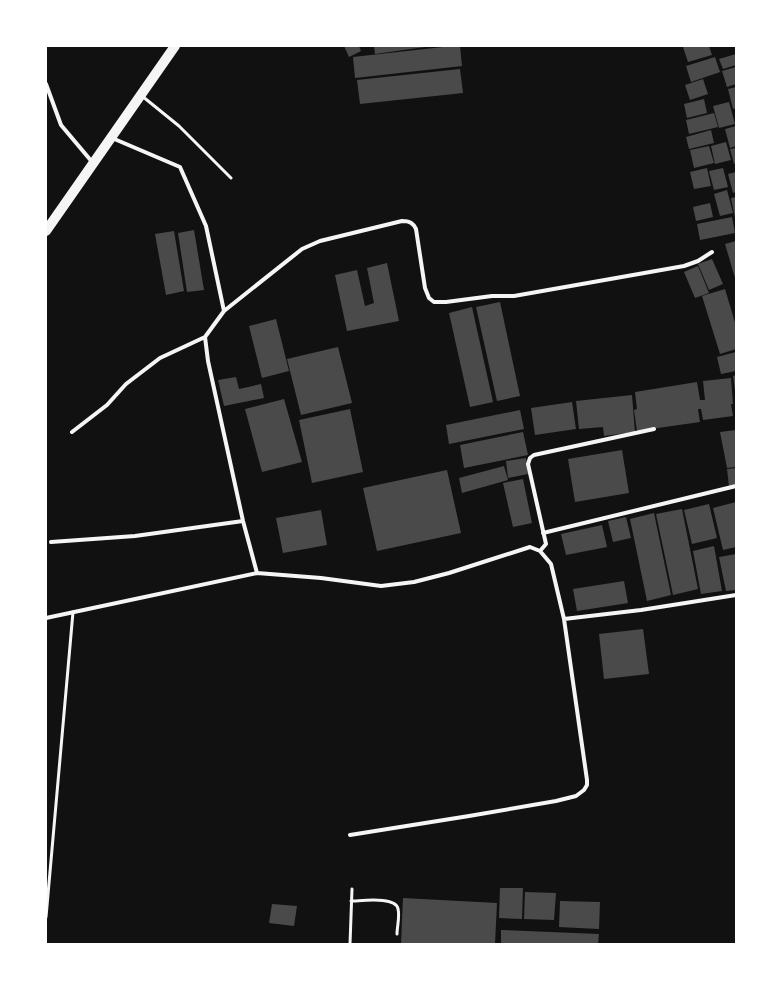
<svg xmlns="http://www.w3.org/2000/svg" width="782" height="990" viewBox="0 0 782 990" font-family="Barlow,sans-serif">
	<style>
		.building { fill: #4a4a4a }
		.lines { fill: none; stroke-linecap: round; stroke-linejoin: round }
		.service { stroke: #f5f5f5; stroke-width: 3 }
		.minor { stroke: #f5f5f5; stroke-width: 4 }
		.primary { stroke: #f5f5f5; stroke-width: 10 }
	</style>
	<rect width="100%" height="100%" fill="#111"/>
	<path class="building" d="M344,46H359L361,51L349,57Z
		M374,46H425V47L375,54Z
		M452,46H460L462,66L355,78L353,57Z
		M686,46H709L712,55L688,62L683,47Z
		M736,54V65L723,69L719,59Z
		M715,57L720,72L691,82L686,66Z
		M736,67V84L727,87L722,71Z
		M460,69L463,93L360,104L357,80Z
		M703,79L708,94L690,100L685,85Z
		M736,87V108L733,109L728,89Z
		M704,99L707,113L687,118L684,104Z
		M729,102L735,124L719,128L713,106Z
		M714,113L718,127L689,134L686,120Z
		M736,126V146L730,148L725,129Z
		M711,130L714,143L689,149L686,137Z
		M726,142L731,160L715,164L711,146Z
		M709,146L714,163L694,168L690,150Z
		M736,148V163L734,164L730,149Z
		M707,168L711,186L694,189L690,172Z
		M723,168L728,187L714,190L709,171Z
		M736,172V192L733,193L728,174Z
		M727,190L733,213L720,216L714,194Z
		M736,197V218H735L731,198Z
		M710,203L713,217L696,221L693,207Z
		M732,217L735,233L700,240L697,224Z
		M194,230L204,290L187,292L178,233Z
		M174,231L184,291L166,295L155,234Z
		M736,241V277L735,278L725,244Z
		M712,259L723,284L709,290L698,264Z
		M387,263L399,321L347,331L335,275L357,270L365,306L374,303L367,268Z
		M698,266L709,293L695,298L684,272Z
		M725,289L736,326V349L720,354L702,296Z
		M500,302L520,396L497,401L476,307Z
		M472,307L493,402L470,407L449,313Z
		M276,319L289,371L262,378L249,326Z
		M338,347L352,403L301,415L287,359Z
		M736,352V371L721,374L717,357Z
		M736,375V391H735L733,376Z
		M236,377L239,389L261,384L264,398L224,406L218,380Z
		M731,378L733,404H731L733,416L703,420L701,409H698L700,422L637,431L634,410L637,409L635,392L697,382L700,400H705L703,381Z
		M632,395L635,432L604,436L603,427L579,429L576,401Z
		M284,399L302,462L262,472L245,409Z
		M572,402L576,429L535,435L531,408Z
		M350,409L363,472L312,483L299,420Z
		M520,410L524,429L449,444L446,425Z
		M736,430V467L727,468L720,432Z
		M523,432L528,455L464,468L460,445Z
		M622,450L629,493L575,502L568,459Z
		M526,458L528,474L508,478L506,461Z
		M504,466L508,480L462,493L459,478Z
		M736,468V485L729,486L727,469Z
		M447,470L461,533L377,551L363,488Z
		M523,479L532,523L513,527L503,483Z
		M736,502V547L723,550L713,508Z
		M709,504L717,538L692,544L684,510Z
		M682,509L698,589L673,595L656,514Z
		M321,510L327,545L283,553L276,518Z
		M654,513L671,595L647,601L630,519Z
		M626,517L631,538L613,542L608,521Z
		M602,525L607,547L566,555L561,534Z
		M714,546L722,591L701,594L693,551Z
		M736,554V590L726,591L719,557Z
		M624,581L628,603L577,611L573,589Z
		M643,629L649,674L604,679L599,634Z
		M500,888H523L522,919L499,918Z
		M525,892L556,893L554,920L524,919Z
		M403,898L497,903L495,944H401Z
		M560,901L600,902L599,929L559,927Z
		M272,904L297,906L294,926L269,923Z
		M501,930L599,934L598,944H501Z"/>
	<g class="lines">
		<path class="service" d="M142,96L179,126L231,178
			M351,901C361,901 396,896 398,909C400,916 397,927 397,934
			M46,917L73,612
			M350,944L352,889"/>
		<path class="minor" d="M46,84L61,125L93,163
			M112,138L180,167L206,226L224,311
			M72,432L107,405L126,384L160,358L205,337
			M543,533L736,486
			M51,542L135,536L243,521
			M540,551L546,544L528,464L530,458L534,455L654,429
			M257,573L243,521L208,361L205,337L224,311L302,249L320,241L402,221C410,221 413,223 416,229L425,288L429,298L434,302H446L492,296H514L684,266L698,261L712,252
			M46,618L257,573L321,578L381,586L414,582L449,573L530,547L540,551L551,564L564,619L641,610L736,595
			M350,835L469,816L556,801L576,796L584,790L587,785V780L564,619"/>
		<path class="primary" d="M46,231L175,46"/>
	</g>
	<rect width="782" height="990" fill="none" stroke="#ffffff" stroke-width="94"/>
</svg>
